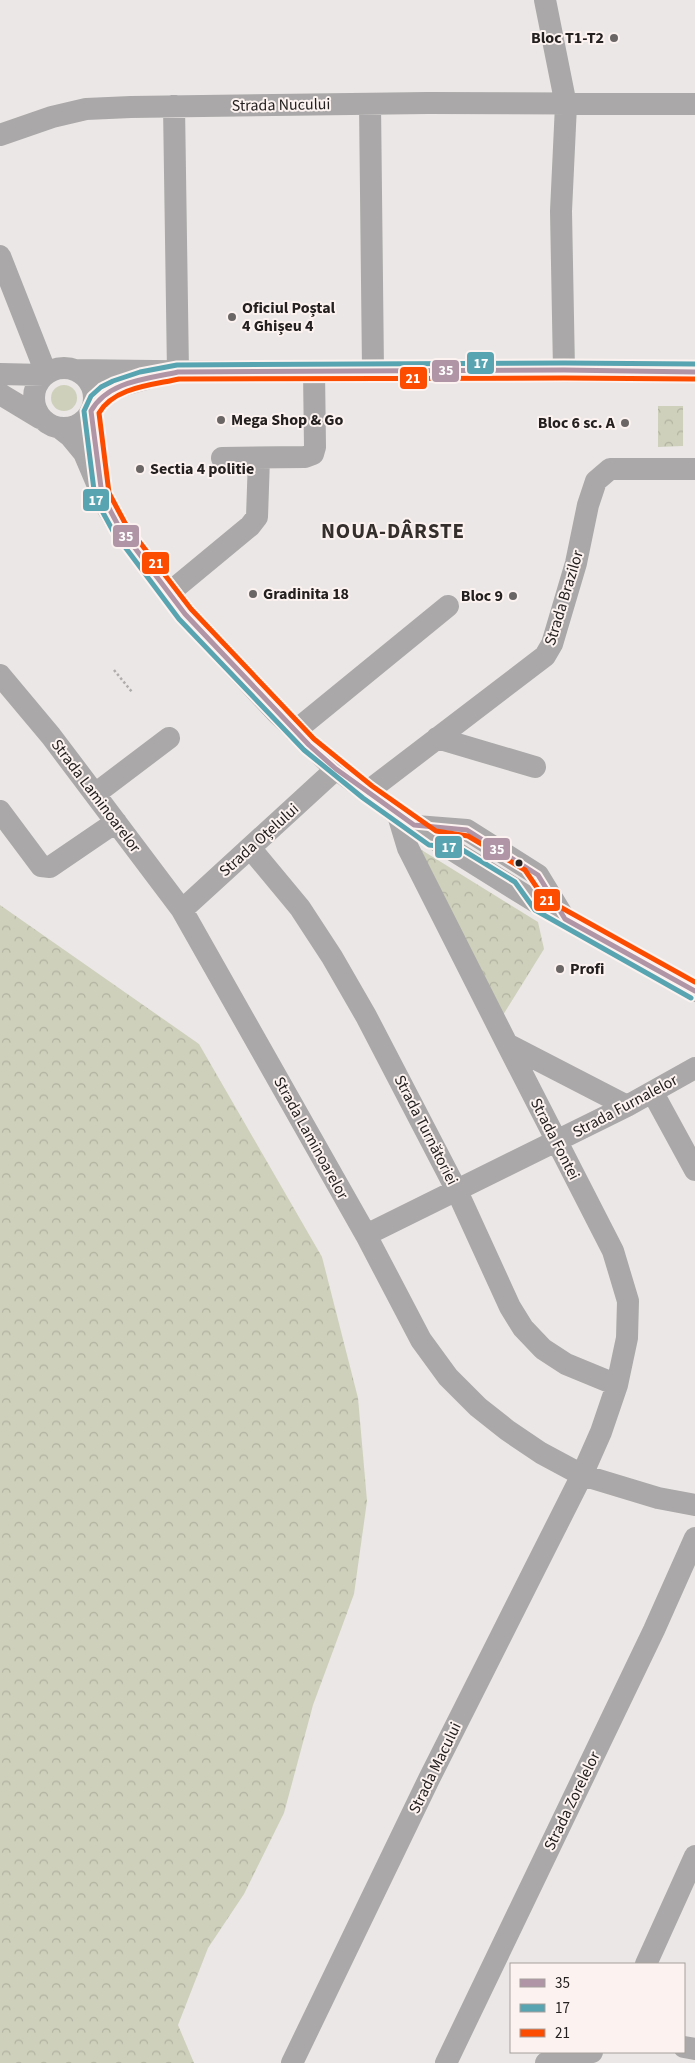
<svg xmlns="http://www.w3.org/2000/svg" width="695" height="2063" viewBox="0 0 695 2063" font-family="'Source Sans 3',sans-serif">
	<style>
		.green { fill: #ced0bb }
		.forest { fill: url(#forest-crowns) }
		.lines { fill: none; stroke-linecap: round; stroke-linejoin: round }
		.path { stroke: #afacac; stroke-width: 2.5; stroke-dasharray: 2.5 2.5; stroke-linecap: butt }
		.minor { stroke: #aaa8a8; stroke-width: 22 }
		.bus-1-casing { stroke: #fcf3f0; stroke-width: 9 }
		.bus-2-casing { stroke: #fcf3f0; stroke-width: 9 }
		.bus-3-casing { stroke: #fcf3f0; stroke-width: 9 }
		.bus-1 { stroke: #b095a6; stroke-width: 5 }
		.bus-2 { stroke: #58a5b1; stroke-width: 5 }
		.bus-3 { stroke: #fc4c01; stroke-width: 5 }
		.poi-dot { fill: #696665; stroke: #fcf3f0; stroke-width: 2 }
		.bus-dot { fill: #23201f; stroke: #fcf3f0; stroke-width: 2 }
		.labels { text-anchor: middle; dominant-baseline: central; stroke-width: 4; stroke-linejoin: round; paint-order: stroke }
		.poi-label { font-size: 16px; font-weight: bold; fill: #23201f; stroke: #fcf3f0; text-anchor: start }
		.street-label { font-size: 16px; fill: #23201f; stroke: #fcf3f0 }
		.district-label { font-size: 21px; font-weight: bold; letter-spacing: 1px; fill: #342e2c; stroke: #fcf3f0 }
		.line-badge { stroke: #fcf3f0; stroke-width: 2 }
		.badge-label { font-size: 14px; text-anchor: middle; font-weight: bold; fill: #fff }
	</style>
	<defs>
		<pattern id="forest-crowns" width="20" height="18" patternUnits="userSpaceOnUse" patternTransform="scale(1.25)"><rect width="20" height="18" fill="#ced0bb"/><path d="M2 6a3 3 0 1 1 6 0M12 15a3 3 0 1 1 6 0" fill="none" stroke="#b1b2a0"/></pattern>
	</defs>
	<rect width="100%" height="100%" fill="#ebe7e6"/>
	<path class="green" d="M51 398a13 13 0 1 1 26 0a13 13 0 1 1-26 0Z"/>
	<path class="forest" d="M658,406H683V446L658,447Z
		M420,849L538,922L544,949L503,1015Z
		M0,905L199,1044L322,1257L358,1398L367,1501L354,1594L313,1705L284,1813L244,1894L208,1948L178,2025L194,2063H0Z"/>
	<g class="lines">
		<path class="path" d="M114,670L132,692"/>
		<path class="minor" d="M545,0L566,105L561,211L564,370
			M370,104L373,370
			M174,106L178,372
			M0,135L52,117L86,109L131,107L428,103L695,104
			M0,256L46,373
			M34 398a30 30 0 1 1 60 0a30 30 0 1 1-60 0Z
			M75,370C281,374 488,369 695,372
			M0,374L44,375
			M0,394L40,418
			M94,403C110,389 124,384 146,379
			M91,411L99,471
			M61,429L70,436L84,453L107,507L119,527L185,614L276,712L331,765L398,815L433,838L539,904L695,991
			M222,458L305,457L313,454L315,447L314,371
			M169,593L250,526L257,517L259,458
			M0,675L51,736L182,910L366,1235L421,1340L448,1377L478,1407L507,1430L541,1453L582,1475L658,1498L695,1505
			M295,731L448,606
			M437,738L535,767
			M367,792L545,656L552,644L576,563L588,505L596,481L610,469H695
			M95,794L169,738
			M0,811L41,866L50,867L116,822
			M416,826L467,830L538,875L563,916
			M251,849L300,908L332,957L366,1016L457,1191L510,1307L523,1328L543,1349L566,1364L617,1385
			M182,910L336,769
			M507,1044L627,1106
			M653,1093L695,1170
			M366,1235L627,1106L695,1068
			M646,1964L695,1856
			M684,2047L695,2049
			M292,2063L429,1779L582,1475L601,1432L617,1385L627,1338L628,1301L613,1251L507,1044L408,848L398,815
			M446,2063L654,1630L695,1538
			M546,2063L592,2052"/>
		<g class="bus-1-casing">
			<path id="bus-1" d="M695,372L564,370L178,372C147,379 108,381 91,411L102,495L119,527L185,614L309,745L336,769L414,825L467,830L538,875L565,919L695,991"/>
		</g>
		<g class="bus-2-casing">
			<path id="bus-2" d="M691,998L535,910L515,882L461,849L429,845L363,798L304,750L179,619L113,531L95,498L84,411L91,396L101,387L113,381L140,372L177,365L564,363L695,364"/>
		</g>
		<g class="bus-3-casing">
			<path id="bus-3" d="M695,379L564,378L179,379C153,385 114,387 99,413L109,493L125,523L191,609L314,739L372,786L436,831L468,836L525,870L544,898L695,982"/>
		</g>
		<use href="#bus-1" class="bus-1"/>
		<use href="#bus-2" class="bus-2"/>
		<use href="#bus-3" class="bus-3"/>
	</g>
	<g class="poi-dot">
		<circle cx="614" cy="38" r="5"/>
		<circle cx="232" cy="317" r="5"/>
		<circle cx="221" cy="420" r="5"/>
		<circle cx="625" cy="423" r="5"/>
		<circle cx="140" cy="469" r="5"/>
		<circle cx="253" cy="594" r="5"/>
		<circle cx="513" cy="596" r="5"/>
		<circle cx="560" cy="969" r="5"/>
	</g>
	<circle class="bus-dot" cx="519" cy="863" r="4.5"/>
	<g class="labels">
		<g class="poi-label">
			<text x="604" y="38" text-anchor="end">Bloc T1-T2</text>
			<text x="242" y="308">Oficiul Poștal<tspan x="242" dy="18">4 Ghișeu 4</tspan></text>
			<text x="231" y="420">Mega Shop &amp; Go</text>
			<text x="615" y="423" text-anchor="end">Bloc 6 sc. A</text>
			<text x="150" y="469">Sectia 4 politie</text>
			<text x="263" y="594">Gradinita 18</text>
			<text x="503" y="596" text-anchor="end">Bloc 9</text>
			<text x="570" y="969">Profi</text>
		</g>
		<g class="street-label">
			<text transform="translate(281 105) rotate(-1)">Strada Nucului</text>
			<text transform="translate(564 598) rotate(-73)">Strada Brazilor</text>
			<text transform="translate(96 796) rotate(53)">Strada Laminoarelor</text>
			<text transform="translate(259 840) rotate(-42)">Strada Oțelului</text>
			<text transform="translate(625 1106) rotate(-28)">Strada Furnalelor</text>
			<text transform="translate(426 1130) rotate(63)">Strada Turnătoriei</text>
			<text transform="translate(311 1138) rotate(61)">Strada Laminoarelor</text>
			<text transform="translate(555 1139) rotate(63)">Strada Fontei</text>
			<text transform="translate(435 1768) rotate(-64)">Strada Macului</text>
			<text transform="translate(572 1801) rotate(-64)">Strada Zorelelor</text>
		</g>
		<g class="district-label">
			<text x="393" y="531">NOUA-DÂRSTE</text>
		</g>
	</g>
	<g class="line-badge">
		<rect x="466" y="351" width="29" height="24" rx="5" fill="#58a5b1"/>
		<rect x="431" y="359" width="29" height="24" rx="5" fill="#b095a6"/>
		<rect x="399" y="366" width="29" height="24" rx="5" fill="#fc4c01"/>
		<rect x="82" y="488" width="28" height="24" rx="5" fill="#58a5b1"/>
		<rect x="112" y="524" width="28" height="24" rx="5" fill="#b095a6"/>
		<rect x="141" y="551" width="29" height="24" rx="5" fill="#fc4c01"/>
		<rect x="434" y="835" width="29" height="24" rx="5" fill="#58a5b1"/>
		<rect x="482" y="837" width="29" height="24" rx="5" fill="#b095a6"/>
		<rect x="533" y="888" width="28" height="24" rx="5" fill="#fc4c01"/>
	</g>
	<g class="badge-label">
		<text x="481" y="368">17</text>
		<text x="446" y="375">35</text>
		<text x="413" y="383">21</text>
		<text x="96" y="505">17</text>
		<text x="126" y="541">35</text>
		<text x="156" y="568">21</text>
		<text x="449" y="852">17</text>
		<text x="497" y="854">35</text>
		<text x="547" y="905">21</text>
	</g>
	<rect x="510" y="1963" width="175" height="90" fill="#fcf3f0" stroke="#a59f9c"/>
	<rect x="520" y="1979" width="25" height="8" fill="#b095a6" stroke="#a59f9c"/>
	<text x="555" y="1988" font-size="15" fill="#23201f">35</text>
	<rect x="520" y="2004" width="25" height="8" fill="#58a5b1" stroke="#a59f9c"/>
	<text x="555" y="2013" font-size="15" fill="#23201f">17</text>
	<rect x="520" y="2029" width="25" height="8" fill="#fc4c01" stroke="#a59f9c"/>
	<text x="555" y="2038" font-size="15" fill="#23201f">21</text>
</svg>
